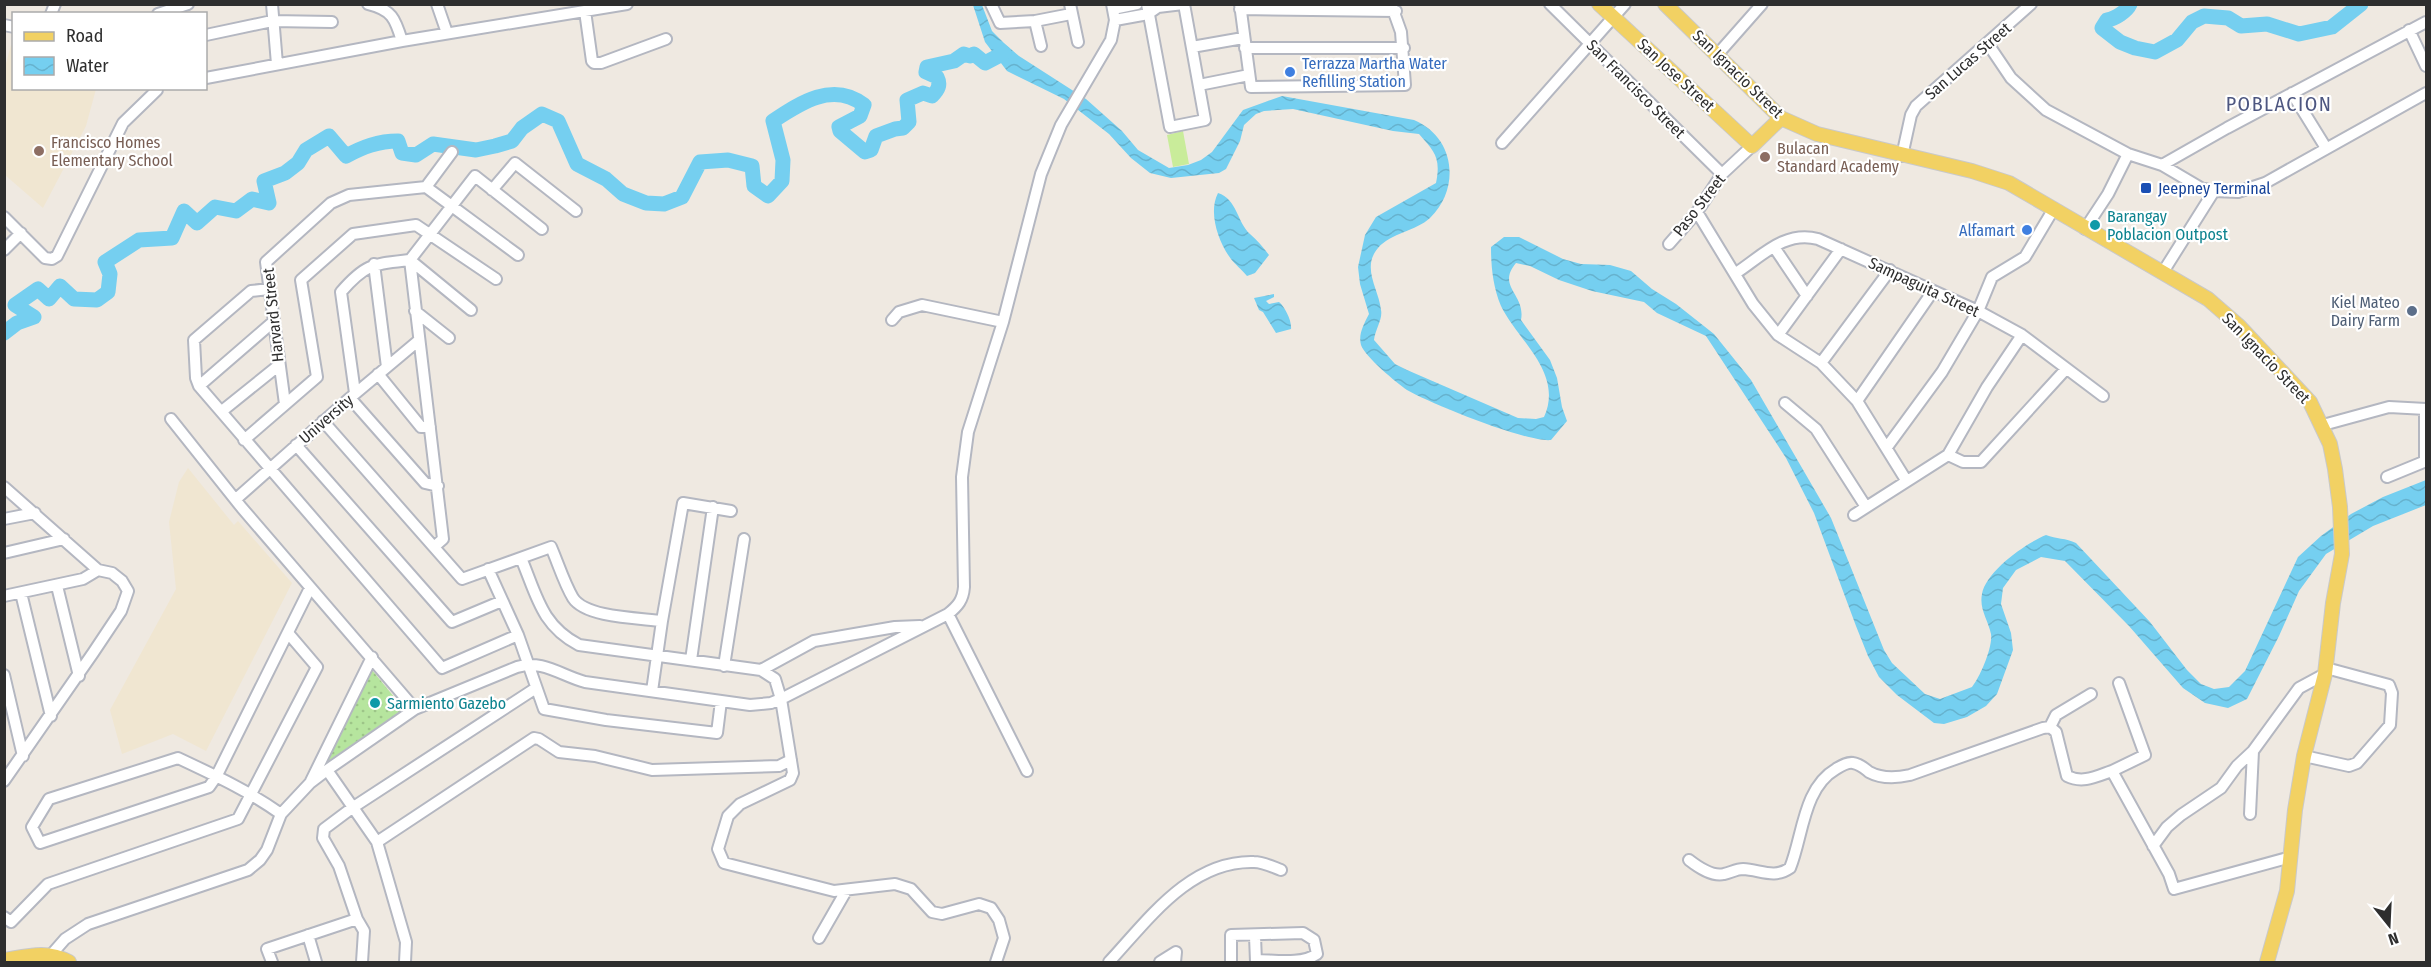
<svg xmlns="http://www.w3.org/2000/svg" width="2431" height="967" viewBox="0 0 2431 967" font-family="'Fira Sans Condensed',sans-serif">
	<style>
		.education { fill: #f0e6d1 }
		.grass { fill: url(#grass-dots) }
		.pitch { fill: #c9ec9a }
		.water { fill: url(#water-waves) }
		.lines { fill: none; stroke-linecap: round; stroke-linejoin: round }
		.river { stroke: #75cff0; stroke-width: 15 }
		.minor-casing { stroke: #b4b7c1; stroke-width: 14 }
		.major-casing { stroke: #c9c9c9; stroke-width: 16 }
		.minor { stroke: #fff; stroke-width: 10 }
		.major { stroke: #f2d163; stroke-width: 14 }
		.shop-dot { fill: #3f7fe0; stroke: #fff; stroke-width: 2 }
		.education-dot { fill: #8d6e63; stroke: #fff; stroke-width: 2 }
		.transit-dot { fill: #1a4fb4; stroke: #fff; stroke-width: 2 }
		.culture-dot { fill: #0f9aa8; stroke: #fff; stroke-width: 2 }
		.service-dot { fill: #5c6f8a; stroke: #fff; stroke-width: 2 }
		.labels { text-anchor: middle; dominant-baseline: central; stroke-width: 4.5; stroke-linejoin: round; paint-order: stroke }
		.street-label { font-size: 16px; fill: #2e2e2e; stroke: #fff }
		.shop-label { font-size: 16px; fill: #366cbe; stroke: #fff; text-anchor: start }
		.education-label { font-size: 16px; fill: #785e54; stroke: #fff; text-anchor: start }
		.transit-label { font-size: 16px; fill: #164399; stroke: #fff; text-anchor: start }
		.culture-label { font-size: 16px; fill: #0d838f; stroke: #fff; text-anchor: start }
		.service-label { font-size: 16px; fill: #4e5e75; stroke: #fff; text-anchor: end }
		.quarter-label { font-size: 20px; letter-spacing: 1.5px; fill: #4d5680; stroke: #fff }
	</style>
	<defs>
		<pattern id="grass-dots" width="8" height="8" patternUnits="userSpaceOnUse" patternTransform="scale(1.5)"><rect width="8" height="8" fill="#b6e59e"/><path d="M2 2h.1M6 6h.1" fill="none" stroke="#9dc588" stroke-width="1.8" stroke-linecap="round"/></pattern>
		<pattern id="water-waves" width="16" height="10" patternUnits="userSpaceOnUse" patternTransform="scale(1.5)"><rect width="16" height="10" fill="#75cff0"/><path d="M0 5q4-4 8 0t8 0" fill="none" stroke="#66b2ce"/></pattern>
	</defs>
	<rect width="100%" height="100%" fill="#efe9e1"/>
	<path class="education" d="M11,45L13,46L14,88L96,89L86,126L43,208L5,175V67Z
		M188,468L234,525L238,521L292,583L206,751L173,734L122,754L110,710L176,589L169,522L179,482Z"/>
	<path class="grass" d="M372,670L404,709L327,762Z"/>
	<path class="pitch" d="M1183,131L1189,164L1173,167L1167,135Z"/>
	<path class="water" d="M973,5H982L992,31L1004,43L1019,56L1086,99L1122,131L1138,150L1169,168L1188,165L1201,160L1212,152L1243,110L1282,96L1414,120C1455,137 1461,188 1430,218C1416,231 1391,233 1378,248C1361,268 1379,289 1381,310C1383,319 1375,330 1374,340L1395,364L1407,370L1518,418L1536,419L1544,417C1564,373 1518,341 1501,306C1493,287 1491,267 1491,247L1504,237H1519L1563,259L1581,264L1610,265L1631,271L1652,289L1676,304L1714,334L1751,380L1831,518L1884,650L1892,663L1925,694L1940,699L1972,687C1980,677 1993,647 1991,634C1988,620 1979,609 1982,594C1986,571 2026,543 2046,535C2056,539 2066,538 2076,543L2150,622L2187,670L2201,684L2214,689L2229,687L2245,671L2298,557L2321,536L2351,514L2383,497L2426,480V505L2373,526L2326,554L2299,591L2279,636L2247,699L2228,708L2205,703L2183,688L2129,626L2065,561L2041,557L2016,570L2003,588L2001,604L2011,633L2013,650L1997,694L1986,706L1967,717L1944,724L1934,723L1897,695L1879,677L1868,656L1856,626L1814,513L1786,458L1706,336L1657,313L1644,302L1592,291L1559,280L1530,266L1516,263C1496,287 1526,294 1521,320L1550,360L1557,378L1562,407L1567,421L1551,440C1528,443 1429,403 1407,390C1397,383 1365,357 1361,345C1358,334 1364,324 1369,314L1360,284L1358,267L1365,235L1376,217L1436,183C1441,158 1435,152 1419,134L1393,131L1293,109L1264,111L1256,114L1244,125L1240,141L1226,169L1219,173L1171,178L1150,173L1131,158L1109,134L1064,99L1007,71L985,42Z
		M1218,193C1237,199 1237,222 1250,234C1257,240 1263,247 1269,255L1255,273L1247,276C1242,270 1235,264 1231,259C1218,242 1208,212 1218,193Z
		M1274,294V297L1266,301L1269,304L1279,302C1285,307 1292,321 1291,329L1276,333L1263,312L1259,310L1254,298Z"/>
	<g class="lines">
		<path class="river" d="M2130,4C2127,11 2115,19 2107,20L2102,28L2120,42L2135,48L2155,52L2177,40L2192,22L2204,16L2228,18L2241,26L2267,24L2299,34L2332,27L2361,4
			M4,333L17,323L34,317L15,305L38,289L49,299L60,286L74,299L97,300L108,292L110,274L105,262L139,240L172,238L184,211L197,223L215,207L236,211L252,199L269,203L264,181L285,173L298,163L306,150L329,136L346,156C363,147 378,141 398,141L402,153L416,155L433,144L476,150L495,146L512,141L522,128L542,114L558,121L577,164L606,179L623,194L646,203L664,204L682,197L700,162L728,160L752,166L754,186L768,196L782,181L783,160L773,121C800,103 833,81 864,105L860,116L839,127L840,131L865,152L871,150L876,136L895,129L903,128L909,122L907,100L923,93L932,96C938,90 941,85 937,77L926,72L927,67L954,61L964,54L970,56L974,54L985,63L1004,53"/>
		<g class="minor-casing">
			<path id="minor" d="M272,4L277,64
				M368,4C392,10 395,18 402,41
				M437,4L447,33
				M991,4L1000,23L1035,21L1071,14
				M1070,4L1078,42
				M1147,4L1170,127L1205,120L1184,4
				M1240,4L1251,87L1405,85L1401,32L1391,4
				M1550,4L1722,174
				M1151,5L1158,7L1183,4
				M1113,9L1137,4
				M1240,9L1396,11
				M585,11L592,61L594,63H601L666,39
				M51,14L55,4
				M158,14L188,4
				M1115,20L1148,14L1158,7
				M1035,21L1041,46
				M4,25L14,27
				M2409,30L2426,66
				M206,35L272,21L332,22
				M1988,44L2011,78L2046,110L2128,154L2162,165L2201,188L2214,191L2238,192L2265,183L2426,93
				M1192,47L1243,38
				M1245,48H1404
				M1717,55L1762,4
				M206,78L402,41L627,4
				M1199,85L1249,75
				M2292,93L2326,148
				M1502,143L1625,4
				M1902,156L1911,115L1916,106L2031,4
				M2162,165L2227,128L2426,22
				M426,187L452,152
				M492,190L515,163L576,211
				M1697,212L1753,304L1778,335L1821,363L1857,401L1906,480
				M4,217L45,258L52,259L57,256L123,123L157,90
				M2085,229L2108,194L2128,154
				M1669,244L1697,212L1722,174L1752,146
				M1774,247L1807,296
				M4,250L21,233
				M410,260L443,539L435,546
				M410,260L475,176L542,229
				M410,260L471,310
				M374,264L387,367
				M2163,272L2214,191
				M1736,273C1762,256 1785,230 1818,239L1978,311L2022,335L2103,396
				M269,289L251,291L194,340L196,378L199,386L442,668L518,635
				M415,311L449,338
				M892,320L899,312L922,305L1003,322
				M1778,335L1841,249
				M1821,363L1890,270
				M378,374L421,427H430
				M199,386L273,322
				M355,393L341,292C366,263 374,264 410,260
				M350,398L425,483L438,486
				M1857,401L1933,291
				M1785,403L1816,429L1866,507
				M285,404L266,262L331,203L349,195L426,187L518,255
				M222,411L278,366
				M171,419L242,508L415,709
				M323,421L462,579L551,547C558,563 564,583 573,598C586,618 640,618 662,621
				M2323,425L2389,407L2426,409
				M244,440L317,377L301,280L353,234L416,225L496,279
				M296,445L452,622L502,601
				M1887,447L1942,372L1978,311L1992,277L2025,257L2053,210
				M1948,455L1963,462H1981L2066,369
				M2425,461V409
				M2387,477L2426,461
				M4,487L98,570
				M236,499L350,398L418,341
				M1854,515L1948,455L1987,387L2022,335
				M4,519L35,513
				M4,553L64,539
				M521,558C537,596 541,625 579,645L761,670L775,679L781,699L793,773L790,780L740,804L728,816L718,849L724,863L834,891L895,884L911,889L932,912L942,914L979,904L991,908L999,920L1004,938L996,962
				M488,569L518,635L544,709L606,720L717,733L721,701
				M57,586L79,676
				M21,593L51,716
				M4,596L83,579L98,570L112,573L122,581L128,591L121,611L93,653L4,781
				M948,614L1027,771
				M691,660L713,507
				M724,666L744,539
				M761,670L814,641L895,627L920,626
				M4,675L23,756
				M652,691L662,621L683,503L731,511
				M2050,727L2056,715L2091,694
				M2304,756L2349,766L2357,763L2390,725L2392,693L2389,685L2326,668
				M327,770L377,842L534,738L539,739L559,752L595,756L652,770L779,766L791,760
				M2112,771L2145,755L2119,683
				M311,781L372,657
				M281,814C249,791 214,775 178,758L49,799L32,827L40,843L209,787L216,777L310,588
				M2250,814L2253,751
				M377,842L406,942L405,962
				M2153,846L2167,827L2181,815L2221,788L2237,766L2253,751L2299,688L2325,674
				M1689,860C1698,867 1712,877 1724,874C1730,873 1736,869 1743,869C1761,870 1774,879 1790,868C1803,836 1803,788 1836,769C1841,766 1847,762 1853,763C1860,764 1864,768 1869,772C1882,779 1897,778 1910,775L2043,728L2050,727L2056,732L2067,776C2083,784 2097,776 2112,771L2169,874L2174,889L2291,857
				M4,917L11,922L48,884L238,819L317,667L288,633
				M308,935L316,962
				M1255,936L1256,962
				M819,938L846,891
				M51,955L65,939L88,924L248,870L260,860L267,850L281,814L310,783L327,770L415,709L517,667C542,659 562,676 585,682L750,705L771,703L781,699L948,614C958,606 963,600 964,587L962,477L968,432L1003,322L1041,174L1061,125L1111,40L1115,20L1112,4
				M272,962L267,949L357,919
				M362,962L364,931L357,919L339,866L323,838L324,829L352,808L536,688
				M1109,962C1148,920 1190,860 1254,862C1263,862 1273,867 1281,870
				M1160,962L1176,952L1175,962
				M1231,962V935L1303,933L1314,940L1317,954C1301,965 1274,960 1256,960"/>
		</g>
		<g class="major-casing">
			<path id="major" d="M1599,4L1752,146L1781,118
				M1665,4L1781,118L1817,134L1972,171L2009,183L2208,299L2239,326L2310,402L2330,444L2335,469L2340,507L2342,554L2333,603L2325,674L2304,756L2295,810L2287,891L2267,962
				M4,960C28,956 47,950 69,962"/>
		</g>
		<use href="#minor" class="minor"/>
		<use href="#major" class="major"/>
	</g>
	<g class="shop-dot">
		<circle cx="1290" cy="72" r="6"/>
		<circle cx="2027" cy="230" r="6"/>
	</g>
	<g class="education-dot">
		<circle cx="39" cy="151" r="6"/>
		<circle cx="1765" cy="157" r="6"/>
	</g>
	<rect class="transit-dot" x="2140" y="182" width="12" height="12" rx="3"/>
	<g class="culture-dot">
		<circle cx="2095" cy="225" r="6"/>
		<circle cx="375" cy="703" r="6"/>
	</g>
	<circle class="service-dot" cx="2412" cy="311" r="6"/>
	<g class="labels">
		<g class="street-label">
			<text transform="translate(1968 61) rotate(-41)">San Lucas Street</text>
			<text transform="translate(1738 74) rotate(44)">San Ignacio Street</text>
			<text transform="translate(1676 75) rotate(43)">San Jose Street</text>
			<text transform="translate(1636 89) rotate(45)">San Francisco Street</text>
			<text transform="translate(1699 205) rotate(-52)">Paso Street</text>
			<text transform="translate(1924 287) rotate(25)">Sampaguita Street</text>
			<text transform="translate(273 315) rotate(-96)">Harvard Street</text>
			<text transform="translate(2266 358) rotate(46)">San Ignacio Street</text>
			<text transform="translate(326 419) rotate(-41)">University</text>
		</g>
		<g class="shop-label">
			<text x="1302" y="63">Terrazza Martha Water<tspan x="1302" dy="18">Refilling Station</tspan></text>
			<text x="2015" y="230" text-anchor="end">Alfamart</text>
		</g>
		<g class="education-label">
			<text x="51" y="142">Francisco Homes<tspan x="51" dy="18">Elementary School</tspan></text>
			<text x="1777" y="148">Bulacan<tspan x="1777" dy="18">Standard Academy</tspan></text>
		</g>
		<g class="transit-label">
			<text x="2158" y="188">Jeepney Terminal</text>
		</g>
		<g class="culture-label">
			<text x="2107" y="216">Barangay<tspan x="2107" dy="18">Poblacion Outpost</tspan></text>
			<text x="387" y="703">Sarmiento Gazebo</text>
		</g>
		<g class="service-label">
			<text x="2400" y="302">Kiel Mateo<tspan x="2400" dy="18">Dairy Farm</tspan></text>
		</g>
		<g class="quarter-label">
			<text x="2279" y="104">POBLACION</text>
		</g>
	</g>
	<rect width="2431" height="967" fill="none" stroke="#2e2e2e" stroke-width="12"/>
	<rect x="12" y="12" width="195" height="78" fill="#ffffff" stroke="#ababab" stroke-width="1.5"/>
	<rect x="24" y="32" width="30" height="9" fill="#f2d163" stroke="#ababab" stroke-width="1.5"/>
	<text x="66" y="42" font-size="18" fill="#2e2e2e">Road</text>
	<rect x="24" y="57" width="30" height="18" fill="url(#water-waves)" stroke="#ababab" stroke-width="1.5"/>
	<text x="66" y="72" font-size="18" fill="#2e2e2e">Water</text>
	<g transform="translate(2389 925) rotate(162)" stroke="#ffffff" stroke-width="4.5" paint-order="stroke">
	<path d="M0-4.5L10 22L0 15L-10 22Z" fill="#2e2e2e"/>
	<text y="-9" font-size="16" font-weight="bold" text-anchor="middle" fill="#2e2e2e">N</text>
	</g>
</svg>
